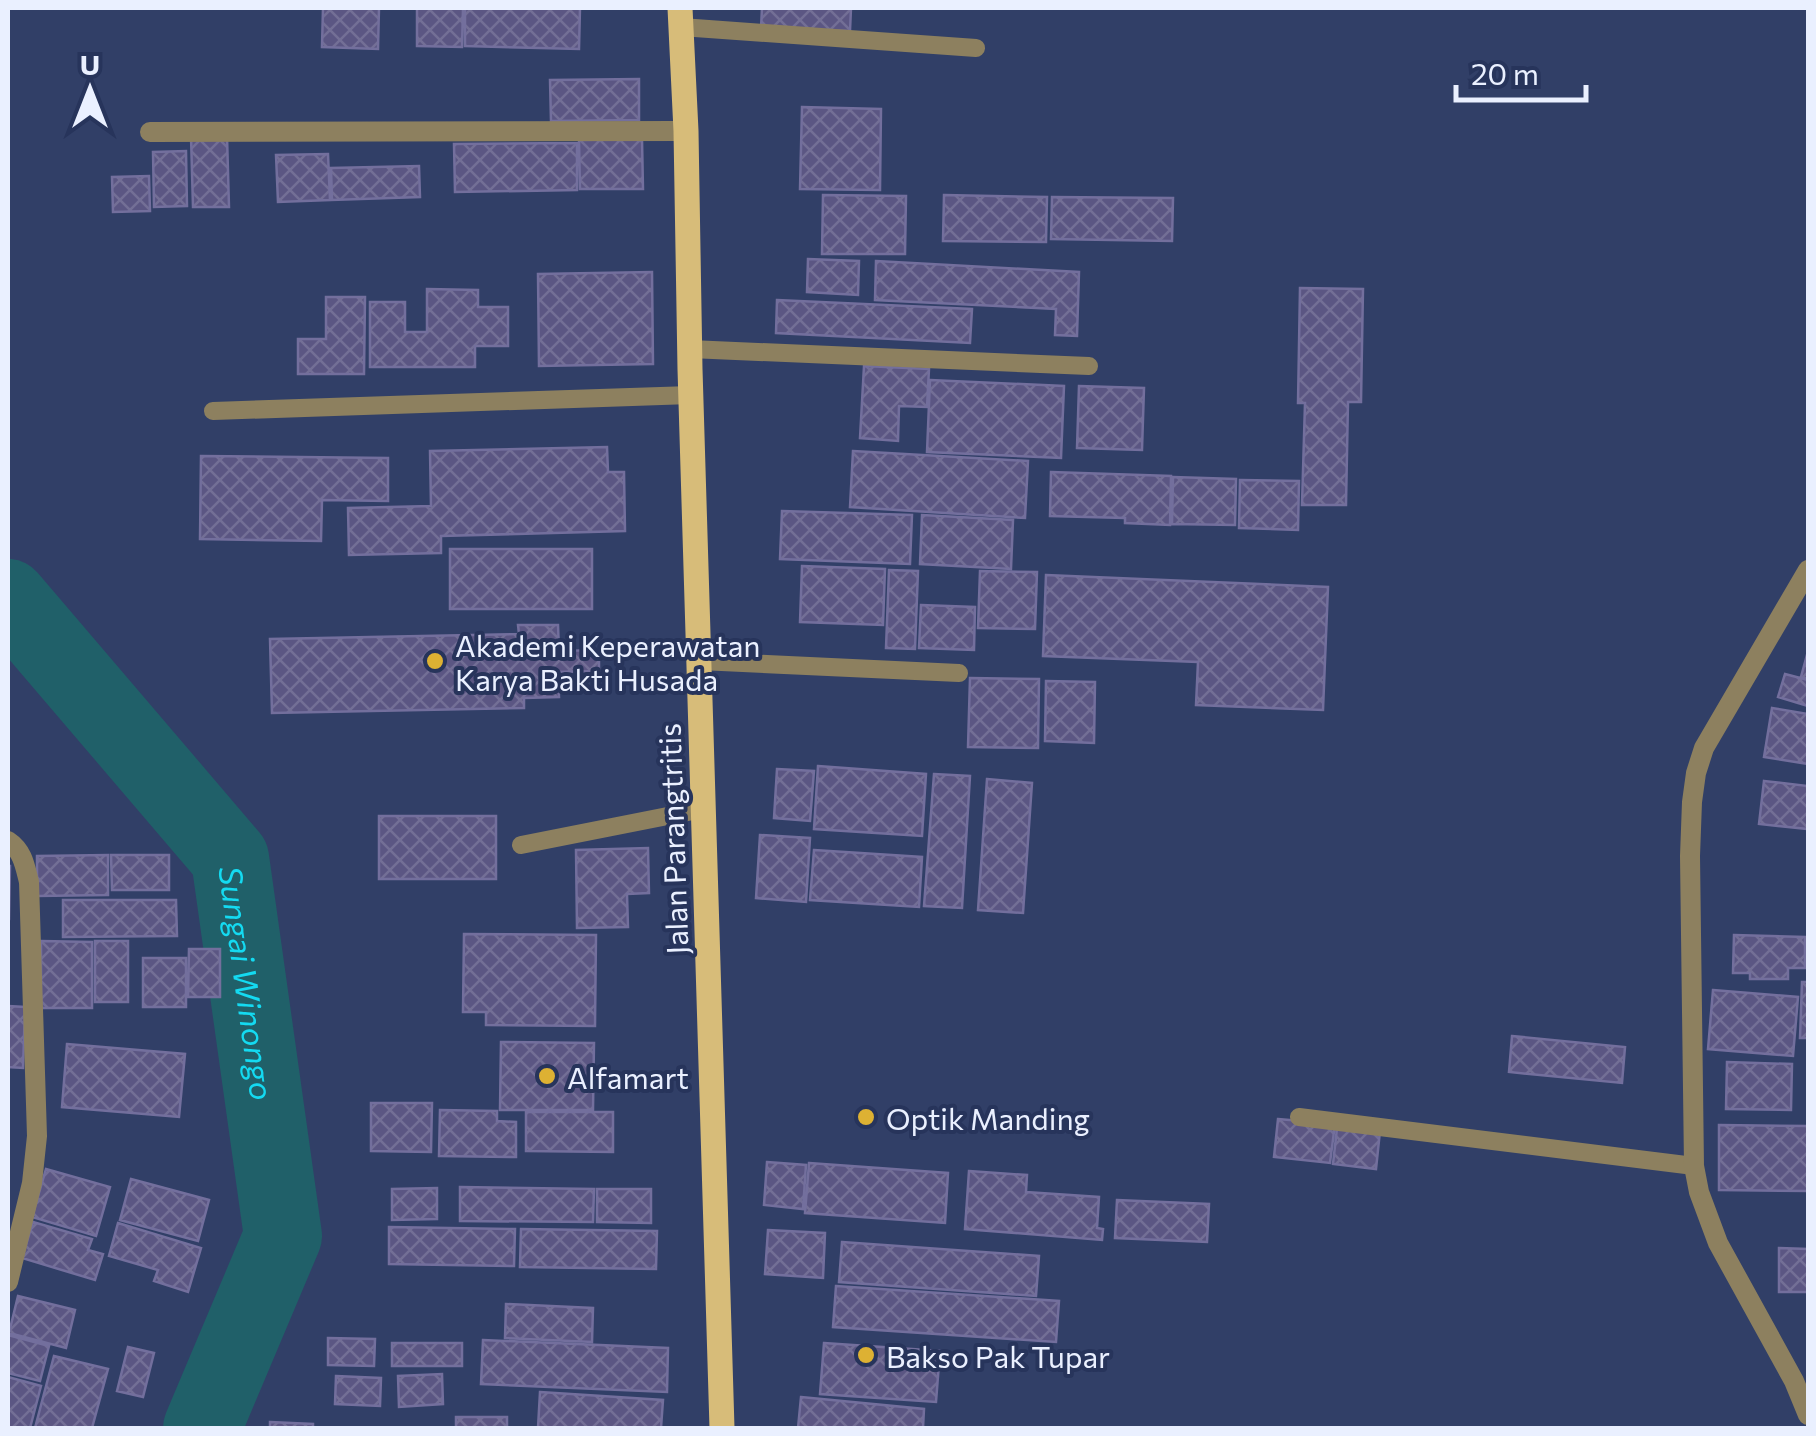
<svg xmlns="http://www.w3.org/2000/svg" width="1816" height="1436" viewBox="0 0 1816 1436" font-family="Commissioner,sans-serif">
	<style>
		.lines { fill: none; stroke-linecap: round; stroke-linejoin: round }
		.river { stroke: #206069; stroke-width: 78 }
		.building { fill: url(#building-cross-hatch); stroke: #736f9d; stroke-width: 2.5 }
		.lane { stroke: #8d805f; stroke-width: 18 }
		.street { stroke: #8d805f; stroke-width: 20 }
		.primary { stroke: #d7bc79; stroke-width: 25 }
		.poi-dot { fill: #ddb133; stroke: #27345b; stroke-width: 4 }
		.labels { text-anchor: middle; dominant-baseline: central; stroke-width: 8; stroke-linejoin: round; paint-order: stroke }
		.poi-label { font-size: 30px; fill: #eaf0ff; stroke: #27345b; text-anchor: start }
		.street-label { font-size: 30px; fill: #eaf0ff; stroke: #27345b }
		.water-label { font-size: 32px; font-style: italic; fill: #14daf1; stroke: #27345b }
	</style>
	<defs>
		<pattern id="building-cross-hatch" width="8" height="8" patternUnits="userSpaceOnUse" patternTransform="scale(2.5)"><rect width="8" height="8" fill="#5b5683"/><path d="M0 0l8 8M0 8l8-8" fill="none" stroke="#736f96"/></pattern>
	</defs>
	<rect width="100%" height="100%" fill="#313f67"/>
	<g class="lines">
		<path class="river" id="s1" d="M8,598L230,858L283,1236L202,1428"/>
	</g>
	<path class="building" d="M323,8H379L378,49L322,47Z
		M417,8H463L462,47L417,46Z
		M465,8H580L579,49L465,46Z
		M762,8H851L850,31L761,28Z
		M639,79V120L551,121L550,80Z
		M802,107L881,109L880,190L800,189Z
		M191,136H227L229,207H193Z
		M642,139L643,189H580L579,140Z
		M577,143V190L455,192L454,144Z
		M186,151L187,206L154,207L153,152Z
		M328,154L330,200L278,202L276,155Z
		M419,166L420,197L332,200L331,168Z
		M149,176L150,211L113,212L112,177Z
		M823,195L906,196L905,254H822Z
		M944,195L1047,197L1046,242L943,241Z
		M1052,197L1173,198L1172,241L1051,239Z
		M808,259L859,261L858,295L807,292Z
		M876,261L1079,272L1077,336L1055,335L1056,309L875,300Z
		M652,272L653,364L539,366L538,274Z
		M1300,288L1363,289L1361,402H1348L1346,505H1302L1305,403H1298Z
		M427,289L478,290V307H508V346H475V367H370V302H405V332H427Z
		M326,297H365L364,374H298V339H326Z
		M777,300L972,309L970,343L776,333Z
		M864,366L929,369L927,407L899,406L898,441L860,438Z
		M930,380L1064,386L1061,458L927,452Z
		M1079,386L1144,388L1142,450L1077,448Z
		M607,447L608,472H624L625,531L441,536V553L349,555L348,508L431,506L430,451Z
		M853,451L1028,461L1025,518L850,507Z
		M201,456L388,458V501L322,500L321,541L200,539Z
		M1051,472L1171,476L1170,525L1125,523V518L1050,516Z
		M1173,477L1236,479L1235,525L1172,524Z
		M1240,480L1299,481L1298,530L1239,528Z
		M782,511L912,515L910,564L780,559Z
		M922,515L1013,520L1011,569L920,564Z
		M450,549H592V609H450Z
		M802,566L885,569L883,625L800,622Z
		M889,570L918,571L915,649L886,648Z
		M980,571L1037,572L1035,629L978,628Z
		M1046,575L1328,587L1323,710L1196,705L1198,662L1043,656Z
		M921,605L975,607L974,650L919,648Z
		M518,625H558L559,651L599,650V671L558,672L559,697L524,698V708L272,713L270,639L519,634Z
		M1808,651V679L1801,677Z
		M1785,674L1808,680V706L1778,697Z
		M970,678L1039,679L1038,748L968,747Z
		M1046,681L1095,682L1094,743L1045,741Z
		M1772,708L1808,714V764L1764,757Z
		M818,766L926,774L922,836L814,829Z
		M777,769L814,771L810,821L774,818Z
		M934,774L970,776L962,908L924,906Z
		M987,779L1032,783L1023,913L978,910Z
		M1764,781L1808,786V829L1759,824Z
		M379,816H496V879H379Z
		M760,835L810,838L806,902L756,898Z
		M648,848L649,893L627,894L628,927L577,928L576,850Z
		M814,850L922,857L919,907L810,900Z
		M108,855V895L37,896V856Z
		M111,855H169V890H112Z
		M8,866H10L9,919H8Z
		M63,900H176L177,936L63,937Z
		M464,934L596,935L595,1026L486,1025V1012H463Z
		M1734,935L1805,937V968H1788V979H1750V973H1733Z
		M41,941L92,942V1008H41Z
		M95,941H128V1002H95Z
		M189,949H220V997H188Z
		M143,958H186V1007H143Z
		M1802,982H1808V1038H1800Z
		M1713,990L1798,997L1793,1056L1708,1049Z
		M8,1006L25,1007L23,1068L8,1067Z
		M1512,1036L1625,1047L1622,1083L1509,1072Z
		M501,1042L594,1043L593,1110H500Z
		M67,1044L185,1054L179,1117L62,1107Z
		M1727,1062L1792,1064L1791,1110L1726,1109Z
		M371,1103H432L431,1152L371,1151Z
		M440,1110L497,1111V1121L516,1122V1157L439,1156Z
		M526,1112H613V1152L526,1151Z
		M1278,1119L1335,1124L1330,1163L1274,1157Z
		M1719,1125L1808,1126V1191L1719,1190Z
		M1337,1128L1380,1131L1376,1169L1333,1164Z
		M767,1162L806,1165L803,1209L764,1205Z
		M809,1163L948,1173L945,1223L805,1213Z
		M46,1169L110,1187L96,1236L32,1217Z
		M969,1171L1027,1175L1026,1192L1099,1197L1097,1228L1103,1229L1102,1240L965,1229Z
		M131,1179L209,1200L198,1241L120,1220Z
		M460,1187L594,1189L593,1222L460,1221Z
		M437,1188V1219L392,1220V1189Z
		M597,1189H651V1223L597,1222Z
		M1117,1200L1209,1204L1207,1242L1115,1238Z
		M33,1222L92,1239L88,1250L103,1254L95,1280L22,1258Z
		M118,1223L201,1248L188,1292L154,1281L158,1270L109,1256Z
		M389,1227L515,1229L514,1266L389,1264Z
		M521,1229L657,1231L656,1269L520,1267Z
		M768,1230L825,1233L823,1278L765,1274Z
		M842,1242L1039,1256L1036,1296L839,1282Z
		M1779,1248L1808,1249V1292H1779Z
		M836,1286L1059,1301L1056,1342L833,1327Z
		M18,1296L75,1310L66,1348L9,1333Z
		M506,1304L593,1308L592,1342L505,1338Z
		M8,1335L49,1346L40,1381L8,1373Z
		M328,1338L375,1339L374,1366L328,1365Z
		M483,1340L668,1348L667,1392L481,1384Z
		M392,1343H462V1366H392Z
		M824,1343L940,1351L936,1402L820,1394Z
		M128,1347L154,1353L143,1397L117,1391Z
		M54,1356L108,1369L92,1428H35Z
		M442,1374L443,1404L399,1407L398,1376Z
		M336,1376L381,1378L380,1406L335,1404Z
		M8,1377L41,1386L30,1428H8Z
		M540,1392L663,1400L661,1428H538Z
		M801,1397L924,1409L923,1428H798Z
		M456,1417H507V1428H456Z
		M270,1422L313,1424V1428H270Z"/>
	<g class="lines">
		<path class="lane" d="M681,27L976,48
			M690,349L1089,366
			M213,411L691,395
			M700,661L959,673
			M521,845L703,809
			M1299,1117L1694,1166"/>
		<path class="street" d="M150,132L686,131
			M1808,570L1704,748L1696,773L1692,802L1690,856L1694,1166L1699,1192L1718,1243L1794,1381L1808,1415
			M8,841C23,851 25,866 29,882L37,1136L32,1183L8,1282"/>
		<path class="primary" d="M680,8L686,131L690,369L722,1428"/>
	</g>
	<g class="poi-dot">
		<circle cx="435" cy="661" r="10"/>
		<circle cx="547" cy="1076" r="10"/>
		<circle cx="866" cy="1117" r="10"/>
		<circle cx="866" cy="1355" r="10"/>
	</g>
	<g class="labels">
		<g class="poi-label">
			<text x="455" y="644">Akademi Keperawatan<tspan x="455" dy="34">Karya Bakti Husada</tspan></text>
			<text x="567" y="1076">Alfamart</text>
			<text x="886" y="1117">Optik Manding</text>
			<text x="886" y="1355">Bakso Pak Tupar</text>
		</g>
		<g class="street-label">
			<text transform="translate(672 839) rotate(-92)">Jalan Parangtritis</text>
		</g>
		<g class="water-label">
			<text stroke="none"><textPath href="#s1" startOffset="468">Sungai Winongo</textPath></text>
		</g>
	</g>
	<rect width="1816" height="1436" fill="none" stroke="#eaf0ff" stroke-width="20"/>
	<g transform="translate(90 90)" stroke="#27345b" stroke-width="8" paint-order="stroke">
	<path d="M0-8L18 38L0 25L-18 38Z" fill="#eaf0ff"/>
	<text y="-15" font-size="28" font-weight="bold" text-anchor="middle" fill="#eaf0ff">U</text>
	</g>
	<path d="M1456 85v15h130v-15" fill="none" stroke="#eaf0ff" stroke-width="5"/>
	<text x="1471" y="85" font-size="30" fill="#eaf0ff" stroke="#27345b" stroke-width="8" paint-order="stroke">20 m</text>
</svg>
